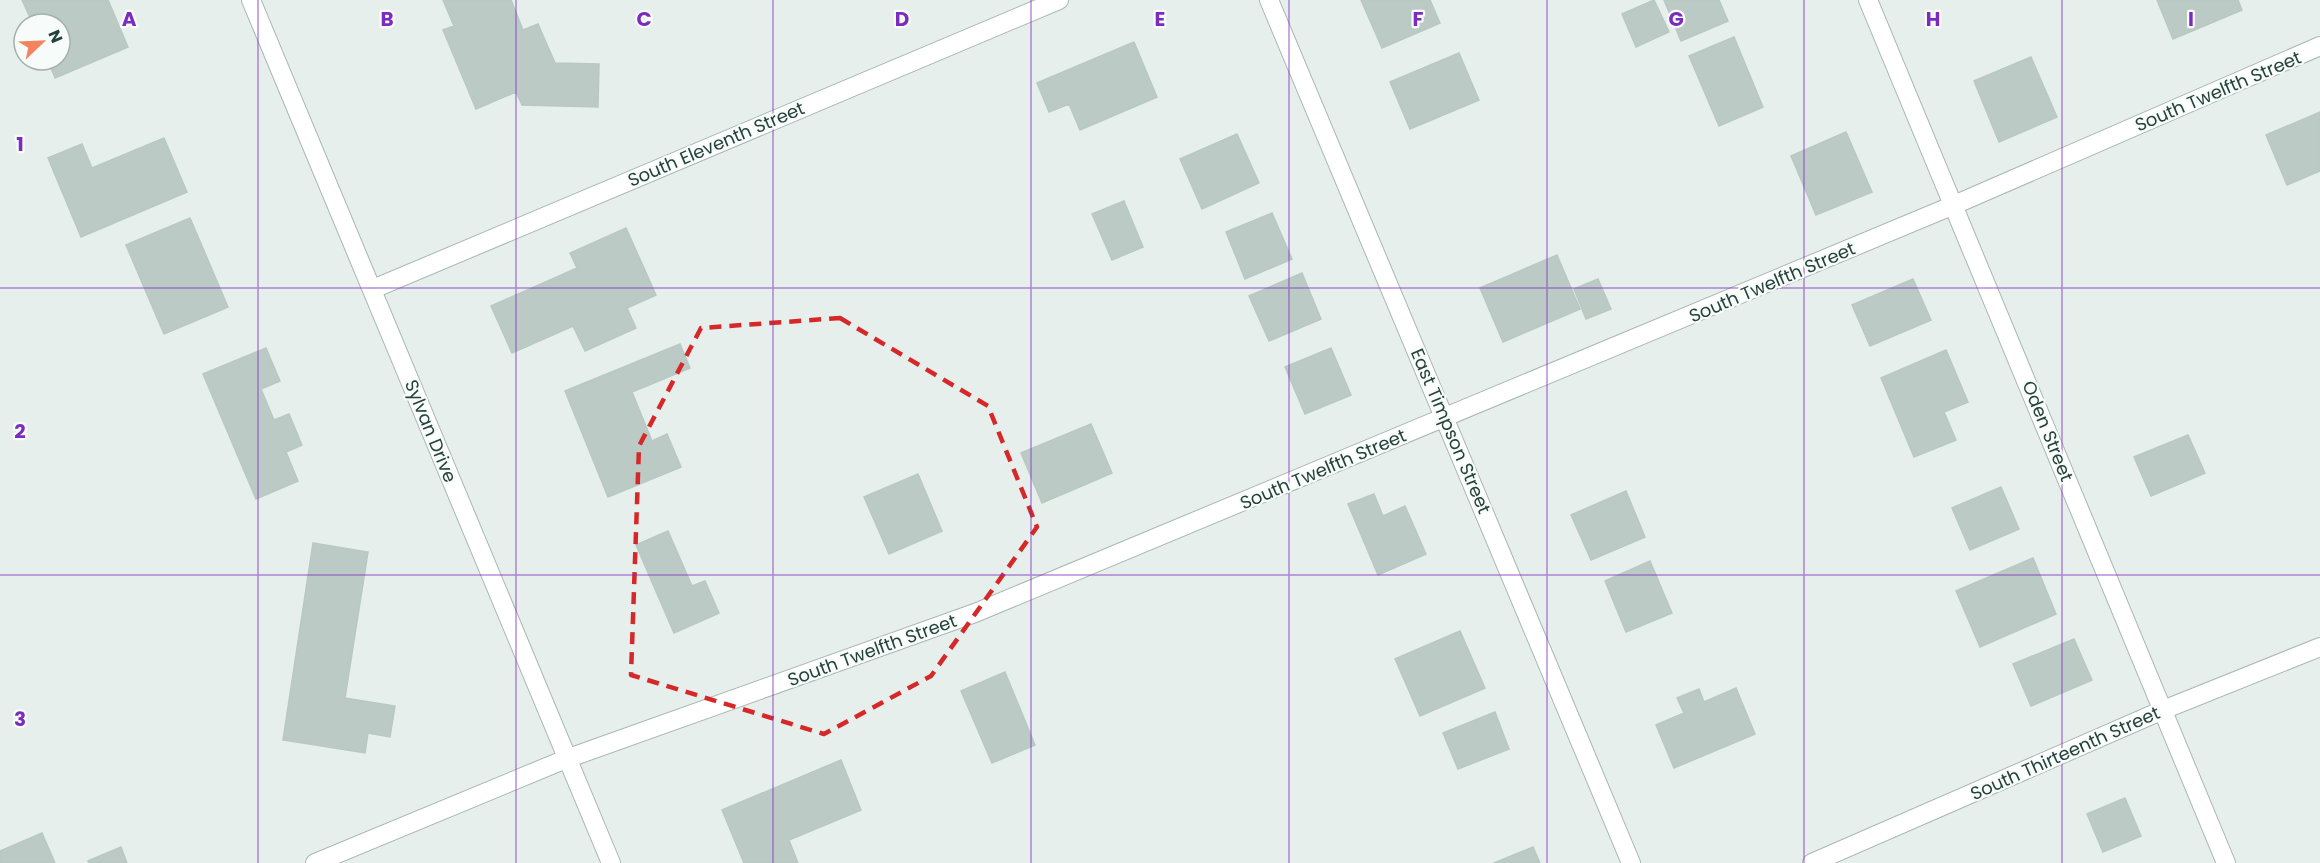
<svg xmlns="http://www.w3.org/2000/svg" width="2320" height="863" viewBox="0 0 2320 863" font-family="Poppins,sans-serif">
	<style>
		.building { fill: #bbcac4; stroke: #b8c9c2; stroke-width: 1.5 }
		.lines { fill: none; stroke-linecap: round; stroke-linejoin: round }
		.minor-casing { stroke: #a8b8b2; stroke-width: 20 }
		.minor { stroke: #fff; stroke-width: 18 }
		.marked { fill: none; stroke: #d62828; stroke-width: 4.5; stroke-dasharray: 12 8; stroke-linejoin: round }
		.grid { fill: none; stroke: #7b2cbf; stroke-width: 1.5; stroke-opacity: 0.55 }
		.labels { text-anchor: middle; dominant-baseline: central; stroke-width: 4.5; stroke-linejoin: round; paint-order: stroke }
		.street-label { font-size: 18px; fill: #24423a; stroke: #f7fbf9 }
		.grid-label { font-size: 20px; text-anchor: middle; font-weight: bold; fill: #7b2cbf; stroke: #f7fbf9; stroke-width: 4.5; stroke-linejoin: round; paint-order: stroke }
	</style>
	<rect width="100%" height="100%" fill="#e6efeb"/>
	<path class="building" d="M22,0H108L128,47L55,78L48,60H60V24H33Z
		M443,0H511L523,30L538,24L555,63L599,64L598,107L522,105L516,92L476,109L443,30L454,26Z
		M1361,0H1430L1440,23L1382,48Z
		M1654,0L1669,32L1636,47L1622,14Z
		M1664,0H1719L1728,21L1681,41Z
		M2157,0H2238L2242,10L2173,39Z
		M1734,37L1763,107L1719,126L1689,56Z
		M1134,42L1157,97L1080,130L1069,104L1049,112L1037,83Z
		M1459,53L1479,100L1410,129L1390,82Z
		M2031,57L2057,117L1999,142L1974,81Z
		M2320,112V171L2287,185L2266,135Z
		M1846,132L1872,192L1816,215L1791,156Z
		M1237,134L1259,183L1202,209L1180,159Z
		M164,138L187,192L81,237L48,158L82,144L92,168Z
		M1124,201L1143,247L1112,260L1092,214Z
		M1272,213L1292,259L1245,279L1226,232Z
		M190,218L228,307L164,334L126,245Z
		M626,228L656,295L627,308L636,328L585,351L573,326L512,353L491,306L577,268L570,253Z
		M1557,255L1580,309L1503,342L1480,288Z
		M1302,273L1321,319L1269,341L1249,296Z
		M1598,279L1611,309L1586,319L1574,289Z
		M1913,279L1931,320L1870,346L1852,305Z
		M680,344L690,368L632,392L652,441L667,434L681,467L608,497L565,391Z
		M266,348L280,381L261,389L274,420L289,414L302,445L286,452L298,481L256,499L203,374Z
		M1331,348L1351,395L1305,414L1285,367Z
		M1946,350L1968,402L1944,412L1956,440L1914,457L1881,378Z
		M1091,424L1112,473L1042,503L1021,453Z
		M2188,435L2205,473L2151,496L2134,457Z
		M918,474L942,531L889,554L864,497Z
		M2001,487L2019,529L1970,550L1952,508Z
		M1626,491L1645,537L1591,560L1571,515Z
		M1374,494L1383,516L1405,506L1426,554L1378,575L1348,504Z
		M668,531L692,586L705,581L719,613L674,633L636,545Z
		M313,543L368,552L345,698L395,706L390,737L368,733L365,753L283,740Z
		M2033,558L2056,614L1980,647L1956,591Z
		M1650,561L1672,613L1626,632L1605,581Z
		M1460,631L1485,688L1420,716L1395,659Z
		M2074,639L2092,680L2031,706L2013,664Z
		M1005,672L1035,745L992,763L961,691Z
		M1736,688L1755,734L1674,768L1656,725L1684,713L1677,698L1699,689L1704,702Z
		M1495,712L1509,749L1458,769L1443,733Z
		M841,760L861,810L789,840L798,863H744L722,810Z
		M2125,798L2141,836L2103,852L2087,814Z
		M42,833L55,863H0V851Z
		M121,847L127,863H89L88,861Z
		M1533,847L1540,863H1494Z"/>
	<g class="lines">
		<g class="minor-casing">
			<path id="minor" d="M251,0L611,863
				M1269,0L1631,863
				M1868,0L2226,863
				M373,289L1059,0
				M315,863L566,759L975,613L1954,205L2320,46
				M1812,863L2163,710L2320,647"/>
		</g>
		<use href="#minor" class="minor"/>
	</g>
	<path class="marked" d="M840,318L988,406L1037,527L931,676L824,734L631,675L639,446L701,328Z"/>
	<path class="grid" d="M258,0V863M516,0V863M773,0V863M1031,0V863M1289,0V863M1547,0V863M1804,0V863M2062,0V863M0,288H2320M0,575H2320"/>
	<g class="labels">
		<g class="street-label">
			<text transform="translate(2218 91) rotate(-23)">South Twelfth Street</text>
			<text transform="translate(716 144) rotate(-23)">South Eleventh Street</text>
			<text transform="translate(1772 282) rotate(-23)">South Twelfth Street</text>
			<text transform="translate(431 431) rotate(68)">Sylvan Drive</text>
			<text transform="translate(1451 431) rotate(67)">East Timpson Street</text>
			<text transform="translate(2048 431) rotate(68)">Oden Street</text>
			<text transform="translate(1323 469) rotate(-23)">South Twelfth Street</text>
			<text transform="translate(872 650) rotate(-20)">South Twelfth Street</text>
			<text transform="translate(2065 753) rotate(-24)">South Thirteenth Street</text>
		</g>
	</g>
	<g class="grid-label">
		<text x="129" y="26">A</text>
		<text x="387" y="26">B</text>
		<text x="644" y="26">C</text>
		<text x="902" y="26">D</text>
		<text x="1160" y="26">E</text>
		<text x="1418" y="26">F</text>
		<text x="1676" y="26">G</text>
		<text x="1933" y="26">H</text>
		<text x="2191" y="26">I</text>
		<text x="20" y="151">1</text>
		<text x="20" y="438">2</text>
		<text x="20" y="726">3</text>
	</g>
	<g transform="translate(42 42) rotate(67)"><circle r="28" fill="#f7fbf9" stroke="#a3b1ad" stroke-width="1.5"/>
	<path d="M0-4.5L10 22L0 15L-10 22Z" fill="#f4845f"/>
	<text y="-9" font-size="16" font-weight="bold" text-anchor="middle" fill="#24423a">N</text>
	</g>
</svg>
